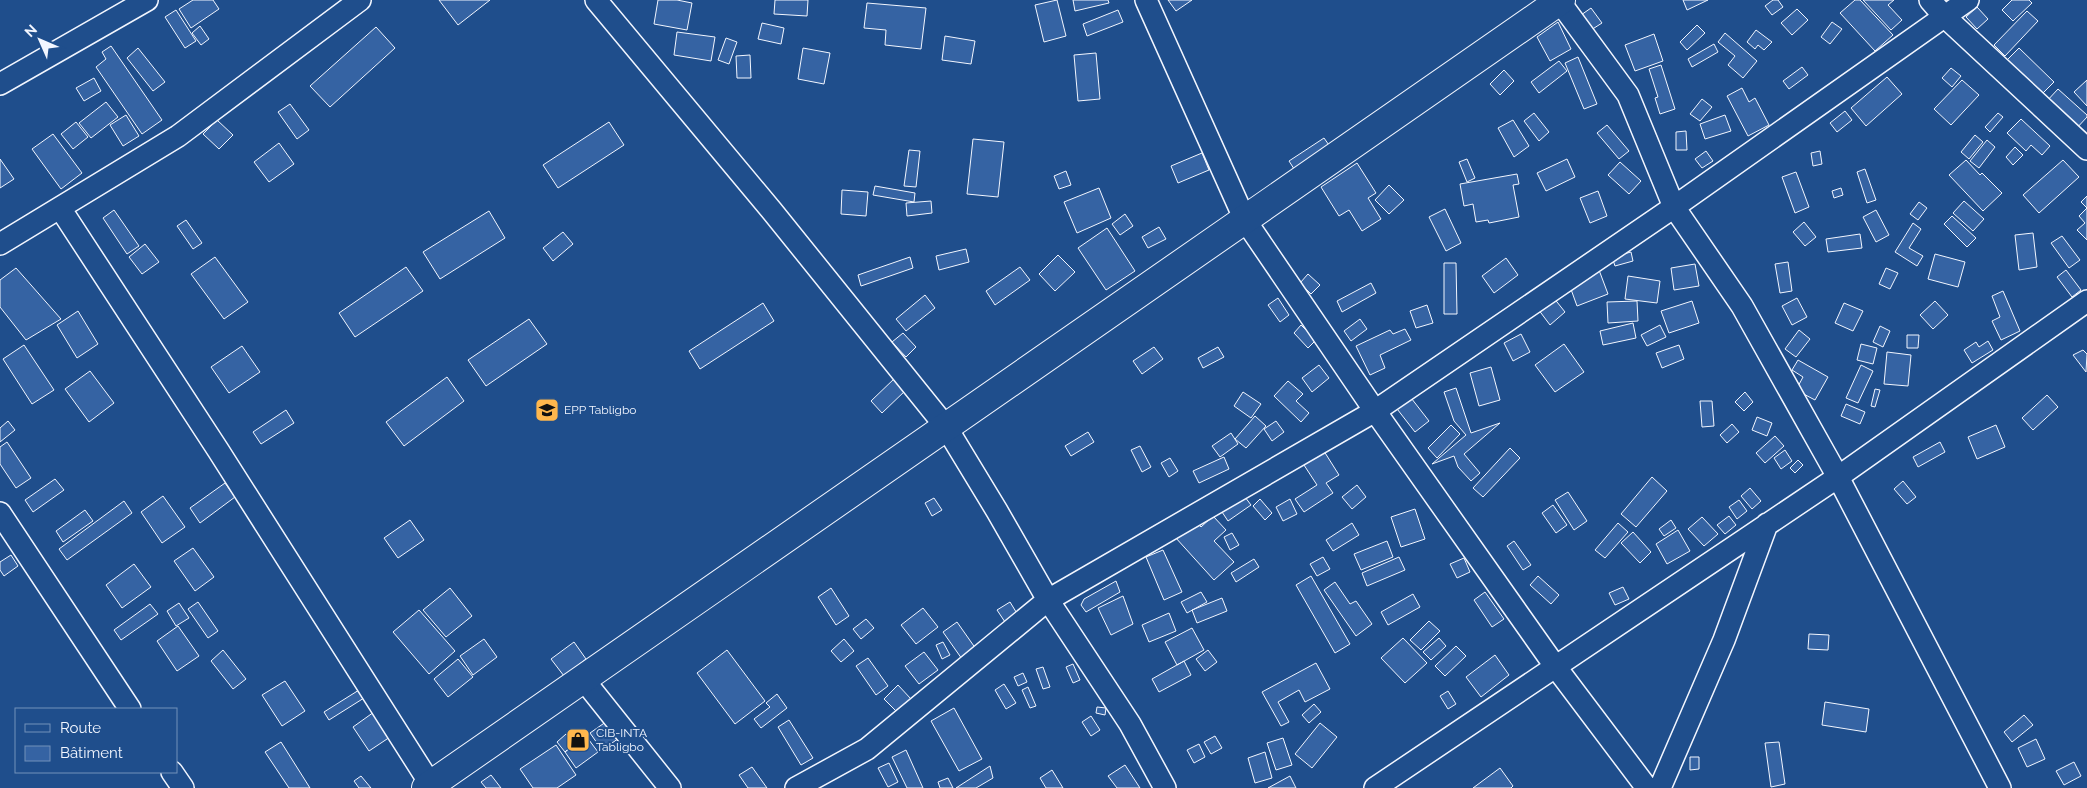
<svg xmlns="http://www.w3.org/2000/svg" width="2087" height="788" viewBox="0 0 2087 788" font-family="Raleway,sans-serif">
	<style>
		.building { fill: #3563a3; stroke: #f2f6ff }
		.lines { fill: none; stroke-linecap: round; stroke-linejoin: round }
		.minor-casing { stroke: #f2f6ff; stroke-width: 24 }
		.major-casing { stroke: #f2f6ff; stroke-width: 30 }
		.minor { stroke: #1f4e8c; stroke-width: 21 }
		.major { stroke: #1f4e8c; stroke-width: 28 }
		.labels { text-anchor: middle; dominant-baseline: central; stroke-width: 4; stroke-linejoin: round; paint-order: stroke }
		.poi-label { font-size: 12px; fill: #f2f6ff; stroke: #1f4e8c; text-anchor: start }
	</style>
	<rect width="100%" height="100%" fill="#1f4e8c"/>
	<path class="building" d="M193,0H213L219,9L191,28L179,9Z
		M439,0H490L458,25Z
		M658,0H677L692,3L687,30L654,24Z
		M775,0H808L807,16L774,14Z
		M1057,0L1066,36L1044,42L1035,5Z
		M1073,0H1108L1109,3L1075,11Z
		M1168,0H1192L1176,11Z
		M1683,0H1708L1687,10Z
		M1773,0H1778L1783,7L1772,15L1765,6Z
		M1855,0H1860L1893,35L1875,51L1840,13Z
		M1863,0H1894L1888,5L1902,20L1891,30Z
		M2012,0H2029L2032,3L2013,21L2002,10Z
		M867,3L926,8L921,49L885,45L886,30L864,28Z
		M1977,7L1988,19L1977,29L1966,17Z
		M1591,8L1602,23L1591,30L1581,15Z
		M1797,9L1808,20L1792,35L1781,23Z
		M176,10L196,41L185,48L165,17Z
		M1118,10L1123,22L1087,36L1083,24Z
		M2027,11L2038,21L2005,56L1994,45Z
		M1558,22L1571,49L1550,61L1537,37Z
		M1832,22L1842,29L1830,44L1821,37Z
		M762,23L784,28L781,44L758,39Z
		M1697,25L1705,33L1687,50L1680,42Z
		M200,26L209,39L201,45L192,33Z
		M376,27L395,48L330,107L310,86Z
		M1756,30L1772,42L1764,50L1758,45L1755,49L1747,42Z
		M677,32L715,37L711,61L674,55Z
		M1725,33L1757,61L1743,78L1728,65L1735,56L1718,42Z
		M1654,34L1663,61L1635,71L1625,45Z
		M945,36L975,41L971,64L942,60Z
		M726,38L737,42L729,64L718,60Z
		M1714,44L1718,52L1692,67L1688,59Z
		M111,46L162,120L142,134L96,67L106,59L102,52Z
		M138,48L165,82L153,91L127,58Z
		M803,48L830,53L824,84L798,79Z
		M2019,48L2054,82L2042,94L2007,60Z
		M1096,53L1100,99L1078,101L1074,55Z
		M750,55L751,78H737L736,56Z
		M1578,57L1597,104L1584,109L1565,63Z
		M1559,61L1567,71L1539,93L1531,82Z
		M1661,65L1675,109L1660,114L1655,98L1658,97L1649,69Z
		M1802,67L1808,75L1789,89L1783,81Z
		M1951,68L1961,76L1952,87L1942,78Z
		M1504,70L1514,81L1500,95L1490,84Z
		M1887,77L1902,94L1866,126L1851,108Z
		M94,78L101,91L84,101L76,88Z
		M1962,80L1979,95L1951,125L1934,109Z
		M2087,80V106L2074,92Z
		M1742,88L1749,102L1755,98L1769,125L1748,136L1727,96Z
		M2058,89L2087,115V117L2075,130L2045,103Z
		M1702,99L1712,107L1700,121L1690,114Z
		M106,102L118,117L91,138L79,123Z
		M290,104L309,130L297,139L278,112Z
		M1845,111L1852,120L1837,132L1830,123Z
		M1534,113L1549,132L1539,141L1524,121Z
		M1998,113L2003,117L1990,132L1985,127Z
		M126,115L139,136L123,146L110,125Z
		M1725,115L1731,131L1705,139L1700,124Z
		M2021,119L2050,146L2042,155L2031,145L2026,151L2007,133Z
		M217,120L233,135L219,149L203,134Z
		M1513,120L1529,146L1514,157L1498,128Z
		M76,122L88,137L73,149L61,134Z
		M609,122L624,145L558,188L543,165Z
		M1607,125L1629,151L1619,159L1597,133Z
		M1686,131L1687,150H1676V132Z
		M53,134L82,173L61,189L32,149Z
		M1975,135L1983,142L1969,159L1961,152Z
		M1324,138L1331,148L1296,172L1289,161Z
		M973,139L1004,142L998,197L967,194Z
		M1987,140L1995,147L1979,168L1970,161Z
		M279,143L294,164L269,182L254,162Z
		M2015,147L2023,155L2013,165L2006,157Z
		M909,150L920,151L916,187L904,186Z
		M1706,151L1713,161L1702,168L1695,159Z
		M1820,151L1822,164L1813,166L1811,153Z
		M1202,153L1209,170L1178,183L1171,166Z
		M0,159L14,179L0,188Z
		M1467,159L1475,178L1467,182L1459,162Z
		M1567,159L1575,177L1546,191L1537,173Z
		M1966,160L1980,175L1982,173L2002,193L1983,211L1949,175Z
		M2063,160L2079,177L2039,213L2023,195Z
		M1620,162L1641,181L1629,194L1608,175Z
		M1357,163L1376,193L1368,198L1381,219L1362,231L1349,210L1339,216L1321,187Z
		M1865,169L1876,200L1867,203L1857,172Z
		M1066,171L1071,185L1059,189L1054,176Z
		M1796,172L1809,207L1795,213L1782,177Z
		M1517,174L1519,184L1513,185L1519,217L1489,223L1488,220L1476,222L1473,204L1464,206L1460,184Z
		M1389,185L1404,200L1389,214L1375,200Z
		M875,186L915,193L914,202L873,195Z
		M1099,188L1111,218L1077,233L1064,202Z
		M1841,188L1843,195L1834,198L1832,191Z
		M842,190L868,192L866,216L841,214Z
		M1598,191L1607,216L1590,223L1580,198Z
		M2087,196V240L2077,230L2085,223L2079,216L2087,208L2081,202Z
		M931,201L932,213L907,216L906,203Z
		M1964,201L1984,219L1973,231L1953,213Z
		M1919,202L1927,208L1918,220L1910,214Z
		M1445,209L1461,243L1446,251L1429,217Z
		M114,210L139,246L127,254L103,218Z
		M1876,210L1889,235L1876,242L1863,217Z
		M489,211L505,238L440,279L423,252Z
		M1125,214L1133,226L1120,235L1112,224Z
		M1952,216L1976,238L1967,247L1944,224Z
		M186,220L202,243L193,249L177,226Z
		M1804,222L1816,237L1805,246L1793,232Z
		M1913,223L1921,229L1909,248L1923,256L1917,266L1895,252Z
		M1159,227L1166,239L1148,248L1142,237Z
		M1107,228L1135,271L1106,290L1078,248Z
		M563,232L573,244L553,261L543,248Z
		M2033,233L2037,267L2019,270L2015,235Z
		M1860,234L1862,248L1828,252L1826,239Z
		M2062,236L2080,260L2069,268L2051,243Z
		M145,244L159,262L142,274L129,257Z
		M966,249L969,262L939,270L936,256Z
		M1631,252L1633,261L1615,266L1612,257Z
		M1935,254L1965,262L1958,287L1928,279Z
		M1058,255L1075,272L1055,291L1039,274Z
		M215,257L248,302L224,319L191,274Z
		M910,257L913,268L861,286L858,275Z
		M1506,258L1518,275L1494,293L1482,276Z
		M1788,262L1792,291L1780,293L1775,264Z
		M1444,263H1456L1457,314H1444Z
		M1695,264L1699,286L1674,290L1671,268Z
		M406,267L423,291L355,337L339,313Z
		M1020,267L1030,280L995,305L986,291Z
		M16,268L61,319L26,340L0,307V280Z
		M1886,268L1898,273L1890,289L1879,284Z
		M1599,270L1608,294L1577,306L1568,281Z
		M2066,270L2081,290L2072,297L2057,277Z
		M1308,274L1320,285L1311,294L1300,283Z
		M1628,276L1660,281L1657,303L1625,299Z
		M1371,283L1376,293L1342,312L1337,301Z
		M2003,291L2020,331L2001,340L1992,321L2000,317L1992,296Z
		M925,295L935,308L906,331L896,319Z
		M1553,297L1565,312L1550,325L1538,309Z
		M1278,298L1289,315L1280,322L1268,305Z
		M1797,298L1807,317L1792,325L1782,306Z
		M1637,301L1638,321L1608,323L1607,302Z
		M1692,301L1699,323L1669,333L1661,311Z
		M1935,301L1948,315L1933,329L1920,315Z
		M763,303L774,321L700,369L689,351Z
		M1844,303L1863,311L1853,331L1835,323Z
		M1427,305L1433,323L1416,328L1410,311Z
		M78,311L98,344L77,358L57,325Z
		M529,319L547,344L486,386L468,360Z
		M1360,319L1367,329L1351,341L1344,331Z
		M1633,323L1636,338L1603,345L1600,331Z
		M1301,325L1316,340L1308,348L1294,333Z
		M1660,325L1666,337L1647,346L1641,335Z
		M1880,326L1890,331L1883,347L1873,342Z
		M1405,329L1411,340L1380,355L1385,368L1370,375L1356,346L1390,330L1393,334Z
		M1799,330L1810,339L1796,357L1785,349Z
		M903,333L916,347L906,357L892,342Z
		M1521,334L1530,352L1513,361L1504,343Z
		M1907,335H1919L1918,348H1907Z
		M1988,341L1993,350L1972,363L1964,350L1976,342L1979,347Z
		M1564,344L1584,372L1555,392L1535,365Z
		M1861,344L1877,348L1873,364L1857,360Z
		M24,345L54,390L32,404L3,359Z
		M1679,345L1684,359L1662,368L1656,353Z
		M242,346L260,372L229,393L211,367Z
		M1154,347L1163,359L1142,374L1133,361Z
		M1218,347L1224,357L1203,368L1198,358Z
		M2083,350L2087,354L2086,372L2073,355Z
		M1887,352L1911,355L1908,386L1884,384Z
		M1798,360L1828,377L1815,400L1796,390L1803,377L1792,370Z
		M1319,365L1329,378L1312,392L1302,378Z
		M1861,365L1873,371L1858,403L1846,398Z
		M1491,367L1500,400L1479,406L1470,373Z
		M90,371L114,403L89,422L65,389Z
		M447,377L464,401L404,446L386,422Z
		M896,377L907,389L882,413L871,401Z
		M1288,381L1303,394L1296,401L1309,413L1301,422L1274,396Z
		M1456,388L1471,433L1500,423L1464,454L1480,473L1471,481L1458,467L1454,456L1432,464L1466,435L1454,421L1444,392Z
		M1875,389L1880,390L1875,407L1871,406Z
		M1243,392L1261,404L1251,418L1234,406Z
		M1745,392L1753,402L1744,411L1735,402Z
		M1408,394L1429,421L1415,432L1394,405Z
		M2047,395L2058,407L2033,430L2022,418Z
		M1700,401H1712L1714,426L1702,427Z
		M1846,404L1865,412L1860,424L1841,416Z
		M286,410L294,423L261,444L253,432Z
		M1255,416L1266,426L1246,448L1235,439Z
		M1757,417L1772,423L1767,436L1752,430Z
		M8,421L15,430L0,442V428Z
		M1276,421L1284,432L1272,441L1264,429Z
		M1732,424L1739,432L1727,443L1720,435Z
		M1451,425L1460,434L1437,458L1428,448Z
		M1996,425L2005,447L1977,459L1968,437Z
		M1088,432L1094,442L1071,456L1065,446Z
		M1231,433L1238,444L1220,457L1212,446Z
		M1775,436L1784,446L1765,463L1756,453Z
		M7,442L31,478L16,488L0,464V447Z
		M1940,442L1945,452L1918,467L1913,457Z
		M1140,446L1151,467L1142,472L1131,450Z
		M1322,448L1339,475L1326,483L1333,493L1304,512L1295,499L1317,485L1302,462Z
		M1510,448L1520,458L1483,497L1473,488Z
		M1785,450L1792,461L1781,469L1774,458Z
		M1224,457L1229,469L1199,483L1193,471Z
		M1170,458L1178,471L1169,477L1161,463Z
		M1798,460L1803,465L1795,473L1790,468Z
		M1652,477L1667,491L1636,527L1621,514Z
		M55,479L64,490L33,512L25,500Z
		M1903,481L1916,497L1907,504L1894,489Z
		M225,483L235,497L200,523L190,508Z
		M1357,485L1366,497L1352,509L1342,497Z
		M1750,488L1761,501L1752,509L1741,496Z
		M1568,492L1587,521L1574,530L1555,500Z
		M1242,493L1251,505L1228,521L1220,509Z
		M163,496L185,527L162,543L141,512Z
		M934,498L942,510L932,516L925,503Z
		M1260,499L1272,513L1265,520L1253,506Z
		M1290,499L1297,514L1283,521L1276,507Z
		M1739,500L1747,511L1737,519L1729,507Z
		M124,501L132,513L67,560L59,549Z
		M1553,505L1567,525L1556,533L1542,513Z
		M1415,509L1425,539L1401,547L1391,517Z
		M85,510L93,521L63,542L56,531Z
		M1213,516L1226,530L1214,541L1234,562L1214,580L1175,537L1195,520L1201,527Z
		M1729,516L1736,525L1725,534L1717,525Z
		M1702,517L1718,534L1704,546L1688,529Z
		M410,520L424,540L398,558L384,538Z
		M1671,520L1676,528L1664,536L1659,529Z
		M1352,523L1359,535L1333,551L1326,540Z
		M1618,523L1628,532L1605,558L1595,550Z
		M1678,530L1690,551L1667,564L1656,544Z
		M1633,532L1651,552L1640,563L1621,543Z
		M1232,533L1239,545L1230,550L1224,537Z
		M1387,541L1393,557L1361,570L1354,554Z
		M1514,541L1531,565L1523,570L1507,546Z
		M193,548L214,577L195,591L174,561Z
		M1163,550L1182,592L1164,600L1146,557Z
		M11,555L18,566L4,576L0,570V562Z
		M1323,557L1330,569L1317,576L1310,564Z
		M1399,557L1405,570L1367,586L1362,573Z
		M1464,558L1470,572L1457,578L1450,564Z
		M1254,559L1259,567L1236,582L1231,573Z
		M134,564L151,587L122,608L106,585Z
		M1311,576L1350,644L1335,653L1296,585Z
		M1538,576L1559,595L1551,604L1530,585Z
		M1116,581L1120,592L1086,612L1081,605L1084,599Z
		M1335,582L1350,604L1356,601L1372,624L1356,636L1324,590Z
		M1623,587L1629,599L1615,605L1609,593Z
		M450,588L472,616L446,637L423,610Z
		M831,588L849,616L836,625L818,597Z
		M1201,592L1207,602L1187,613L1181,602Z
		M1485,592L1504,619L1492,627L1474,600Z
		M1413,594L1420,607L1388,625L1381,612Z
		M1123,596L1133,624L1111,635L1098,608Z
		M1222,598L1227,611L1197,623L1192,610Z
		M198,602L218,631L208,638L188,609Z
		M1010,602L1021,620L1009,628L997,610Z
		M179,603L189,618L176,626L167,611Z
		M150,604L158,614L121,640L114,630Z
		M923,608L938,627L916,644L901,625Z
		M419,610L455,651L429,674L393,632Z
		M1169,613L1176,631L1149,642L1142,625Z
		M866,619L874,628L861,639L853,629Z
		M1429,621L1440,631L1421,650L1410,640Z
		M957,622L976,649L962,659L943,632Z
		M178,626L199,656L177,671L157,641Z
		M1192,628L1204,650L1177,665L1165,642Z
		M1809,634L1829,635L1828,650L1808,649Z
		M1403,638L1427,663L1405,683L1381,658Z
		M1439,638L1446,646L1431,660L1423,652Z
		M484,639L497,657L473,675L460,656Z
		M844,639L854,651L841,662L831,651Z
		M574,642L586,659L564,676L551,659Z
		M943,642L950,655L942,659L936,645Z
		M1456,646L1466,656L1445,676L1435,666Z
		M223,650L246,679L233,689L211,661Z
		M727,650L765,701L735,724L697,673Z
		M1208,650L1217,662L1205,671L1196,659Z
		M924,652L938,670L919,684L905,666Z
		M1495,655L1509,675L1481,697L1466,677Z
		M868,658L888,686L876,695L856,666Z
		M458,659L473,677L448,697L434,679Z
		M1184,661L1191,675L1159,692L1152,679Z
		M1316,663L1330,689L1305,702L1299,690L1278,702L1289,722L1281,726L1262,692Z
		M1073,664L1080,680L1073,683L1066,667Z
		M1043,667L1050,687L1043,689L1036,669Z
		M1023,673L1027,682L1018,686L1014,677Z
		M285,681L305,711L282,726L262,695Z
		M1004,684L1016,703L1006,709L995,690Z
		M898,685L911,699L897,712L884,699Z
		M1028,687L1036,706L1030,708L1022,690Z
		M359,690L364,698L329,720L324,712Z
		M1448,691L1456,704L1448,709L1440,696Z
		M777,694L787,708L761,728L754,719L770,707L766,703Z
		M1825,702L1869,709L1866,732L1822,725Z
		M1314,704L1321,712L1309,723L1302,715Z
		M1097,707L1106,708L1105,715L1096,713Z
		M954,708L982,759L959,771L931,721Z
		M374,712L390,737L369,751L353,727Z
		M2024,715L2033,725L2012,742L2004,732Z
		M1091,716L1100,730L1091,736L1082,722Z
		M610,719L622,736L602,750L590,733Z
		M789,720L813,758L801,765L778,727Z
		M1320,723L1337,737L1312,768L1295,754Z
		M566,734L574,744L565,752L557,742Z
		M586,736L598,752L576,768L565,752Z
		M1215,736L1222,748L1211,754L1204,742Z
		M1283,738L1292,765L1276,770L1267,743Z
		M2036,739L2045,759L2027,767L2018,748Z
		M281,742L310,788H289L265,752Z
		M1779,742L1785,784L1771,787L1765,743Z
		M1199,744L1205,757L1194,763L1187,750Z
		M556,745L576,775L557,788H533L520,769Z
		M906,750L923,788H907L892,757Z
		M1265,752L1272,778L1255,783L1248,758Z
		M1690,757H1699V769L1690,770Z
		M2074,762L2081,776L2064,785L2056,771Z
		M889,763L898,782L888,787L878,768Z
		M1125,765L1140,788H1117L1108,776Z
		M990,766L993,778L976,788H956Z
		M752,767L767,788H748L739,775Z
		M1500,768L1513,786L1511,788H1473Z
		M1052,770L1063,788H1046L1040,778Z
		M491,775L501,788H486L481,782Z
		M361,776L371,788H359L354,781Z
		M1290,776L1296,788H1268Z
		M948,778L953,788H940L938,782Z"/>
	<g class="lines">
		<g class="minor-casing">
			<path id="minor" d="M596,0L772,211L946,427L997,511L1048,600L1130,724L1165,788
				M1146,0L1245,220L1375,411L1555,666L1647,788
				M1930,0L1944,16L2087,149
				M1559,1L1628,95L1674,207L1742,306L1838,477L2000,788
				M0,84L147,0
				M60,208L218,450L431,785
				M0,244L178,136L360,0
				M0,513L130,709
				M583,679L670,788
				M172,772L183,788
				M796,788L867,749L1048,600L1375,411L1674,207L1968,0
				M1375,788L1838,477L2087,301
				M1660,788L1724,640L1767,524"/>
		</g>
		<g class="major-casing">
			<path id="major" d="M426,788L1561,0"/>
		</g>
		<use href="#minor" class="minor"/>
		<use href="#major" class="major"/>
	</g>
	<defs>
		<g id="school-square" transform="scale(1.25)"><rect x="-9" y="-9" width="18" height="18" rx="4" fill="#ffb74d" stroke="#1f4e8c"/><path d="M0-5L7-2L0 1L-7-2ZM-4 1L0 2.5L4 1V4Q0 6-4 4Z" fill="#111"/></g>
		<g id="shop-square" transform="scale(1.25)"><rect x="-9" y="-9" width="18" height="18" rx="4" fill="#ffb74d" stroke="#1f4e8c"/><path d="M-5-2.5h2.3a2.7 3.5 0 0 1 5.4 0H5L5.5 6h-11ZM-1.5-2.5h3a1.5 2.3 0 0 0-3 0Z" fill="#111"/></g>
	</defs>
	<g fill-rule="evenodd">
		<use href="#school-square" x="547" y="410"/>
		<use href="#shop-square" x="578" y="740"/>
	</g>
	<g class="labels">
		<g class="poi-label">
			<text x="564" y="410">EPP Tabligbo</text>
			<text x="596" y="733">CIB-INTA<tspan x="596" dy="14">Tabligbo</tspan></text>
		</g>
	</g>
	<rect x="15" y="708" width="162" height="65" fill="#1f4e8c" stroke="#7391ba"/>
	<rect x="25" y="724" width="25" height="8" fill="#1f4e8c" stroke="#7391ba"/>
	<text x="60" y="733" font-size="15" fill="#f2f6ff">Route</text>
	<rect x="25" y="746" width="25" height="15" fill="#3563a3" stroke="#7391ba"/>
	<text x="60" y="758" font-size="15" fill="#f2f6ff">Bâtiment</text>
	<g transform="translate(40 40) rotate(315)" stroke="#1f4e8c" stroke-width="4" paint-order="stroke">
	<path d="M0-4L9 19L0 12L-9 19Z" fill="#f2f6ff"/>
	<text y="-8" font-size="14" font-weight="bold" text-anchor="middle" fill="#f2f6ff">N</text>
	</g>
</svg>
